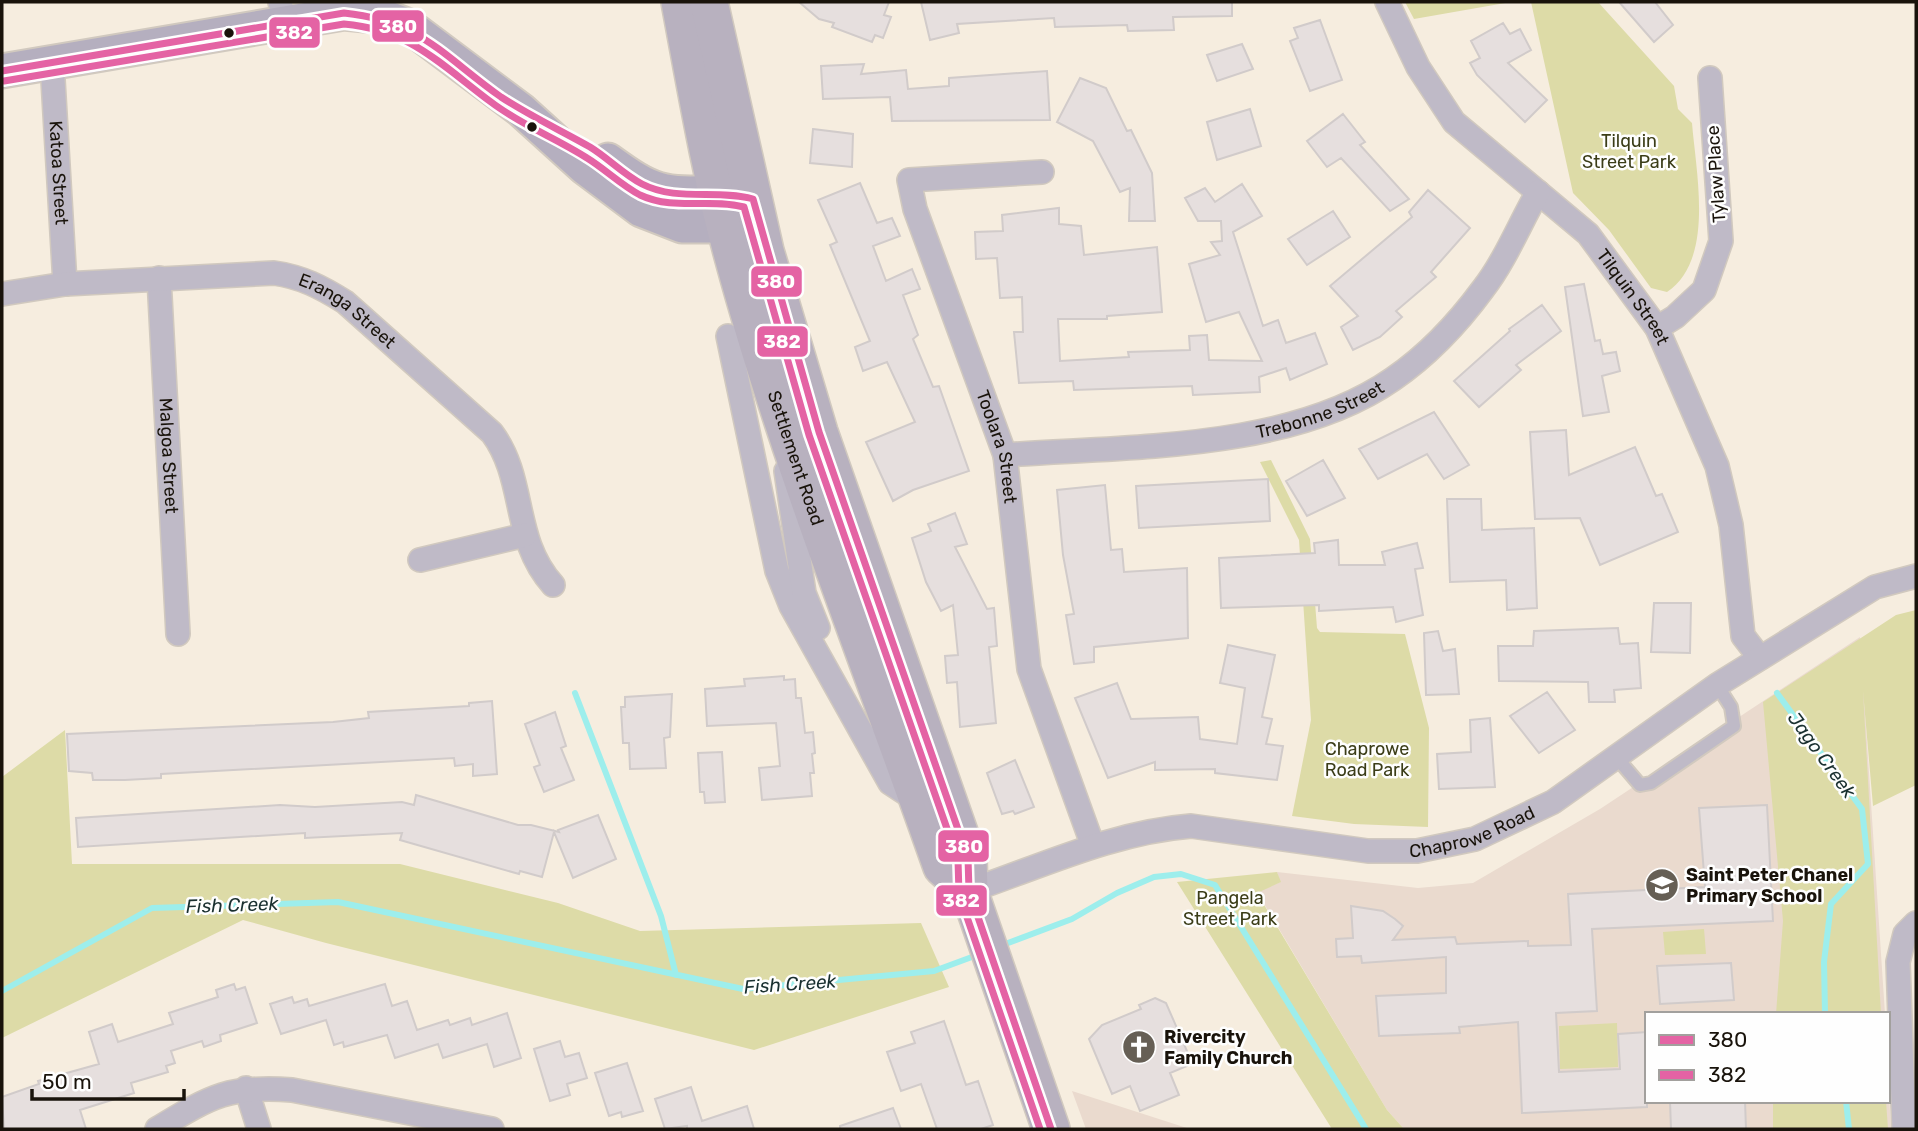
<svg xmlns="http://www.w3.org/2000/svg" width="1918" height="1131" viewBox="0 0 1918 1131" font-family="Rubik,sans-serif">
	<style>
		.education { fill: #eadace }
		.green { fill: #dddba7 }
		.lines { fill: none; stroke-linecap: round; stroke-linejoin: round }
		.stream { stroke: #9deeec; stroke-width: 6 }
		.building { fill: #e6dfde; stroke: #d1cbca; stroke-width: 2 }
		.lane-casing { stroke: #d1c9bf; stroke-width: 16 }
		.street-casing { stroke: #d1c9bf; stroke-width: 26 }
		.secondary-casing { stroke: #d1c9bf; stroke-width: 37 }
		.primary-casing { stroke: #d1c9bf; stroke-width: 40 }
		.lane { stroke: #bfbac7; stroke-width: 12 }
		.street { stroke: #bfbac7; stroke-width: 23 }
		.secondary { stroke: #b5afbf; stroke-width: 33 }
		.primary { stroke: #b8b1bf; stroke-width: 37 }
		.bus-1-casing { stroke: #fefefe; stroke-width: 12 }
		.bus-2-casing { stroke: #fefefe; stroke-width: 12 }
		.bus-1 { stroke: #e463a4; stroke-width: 7 }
		.bus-2 { stroke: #e463a4; stroke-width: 7 }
		.bus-dot { fill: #19130b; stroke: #fefefe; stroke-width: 2.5 }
		.labels { text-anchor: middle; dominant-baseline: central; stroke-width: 5; stroke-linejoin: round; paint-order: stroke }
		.park-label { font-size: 18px; fill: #3b3d18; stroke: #fefefe }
		.street-label { font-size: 18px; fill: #19130b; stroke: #fefefe }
		.poi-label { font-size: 18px; font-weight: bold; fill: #19130b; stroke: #fefefe; text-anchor: start }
		.water-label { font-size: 19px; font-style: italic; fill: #1a3030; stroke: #fefefe }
		.line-badge { stroke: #fefefe; stroke-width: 2.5 }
		.badge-label { font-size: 19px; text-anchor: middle; font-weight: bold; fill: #fff }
	</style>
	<rect width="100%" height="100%" fill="#f6eddf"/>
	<path class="education" d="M1860,637L1885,1014H1647V1101H1888V1075L1891,1129H1404L1387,1110L1257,892L1280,882L1277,872L1418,888L1473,883L1600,809Z
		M1072,1091L1190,1129H1086Z"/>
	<path class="green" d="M1405,2H1511L1414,19Z
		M1531,2H1598L1674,86L1678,109L1692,123C1696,173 1715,260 1667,292L1651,288L1609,230L1573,193Z
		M1271,460L1310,539L1317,628L1320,632L1405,634L1429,728L1428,827L1354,824L1292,816L1311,720L1299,540L1260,462Z
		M1916,610V785L1873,806L1863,691L1881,1014H1776L1783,921L1763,702L1896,615Z
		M65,730L72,864H400L558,903L640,931L921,923L949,987L754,1050L326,943L243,920L2,1038V777Z
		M1277,872L1281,882L1257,893L1387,1110L1404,1129H1332L1177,882Z
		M1704,929L1706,954L1665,955L1663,932Z
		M1617,1023L1618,1067L1560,1069L1559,1026Z
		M1773,1101H1886L1888,1129H1773Z"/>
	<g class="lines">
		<path class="stream" d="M575,693L661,916L676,975
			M1777,693L1862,809L1868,864L1831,904L1824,962L1825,1014
			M1000,946L1072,919L1117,893L1154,877L1181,874L1215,885L1366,1129
			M2,991L152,908L338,902L743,989L934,971L980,954
			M1846,1101L1849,1129"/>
	</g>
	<path class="building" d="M799,2H889L884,15L891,17L883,38L875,35L872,42L832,27L834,23L819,19Z
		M921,2H1232V16L1173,17L1174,30L1128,31L1127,25L1055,27L1054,18L957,24L959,33L930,40Z
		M1619,2H1655L1673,25L1654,42Z
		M1320,20L1342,80L1310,91L1290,41L1298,38L1294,28Z
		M1503,23L1510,34L1520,29L1531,50L1508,63L1547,100L1525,122L1477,75L1470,63L1480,58L1471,41Z
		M1242,44L1253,69L1217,81L1207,55Z
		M864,64L861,74L906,70L908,89L949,86V78L1047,71L1050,120L892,121L890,97L823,99L821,66Z
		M1080,78L1106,88L1127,131L1131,130L1152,173L1155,221H1129L1130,188L1120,192L1093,141L1057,122Z
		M1250,109L1261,146L1217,160L1207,122Z
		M1343,114L1365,142L1360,145L1409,199L1390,211L1341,158L1327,167L1307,141Z
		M813,129L853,134L852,167L810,163Z
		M860,183L877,223L892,218L900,236L873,246L886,281L912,269L920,289L903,295L918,335L913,339L933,387L939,386L969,471L913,490L893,501L866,442L915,422L887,362L863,371L855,347L870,341L830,245L837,242L818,200Z
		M1242,184L1262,216L1233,232L1263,326L1278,320L1286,343L1315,333L1327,364L1290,380L1286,368L1259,377L1260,392L1193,395L1192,386L1074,390L1073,381L1019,383L1014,332H1023L1022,297L1000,298L997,258L976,259L975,232L1003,231L1002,215L1059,208V224L1081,226L1084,255L1157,247L1162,312L1107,316V319H1058L1060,361L1129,357L1128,352L1190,350L1189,336L1207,335L1209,360L1262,361L1239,312L1206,322L1189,264L1220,255L1211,242L1222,241L1221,221H1198L1185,198L1205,188L1215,202Z
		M1428,190L1470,228L1431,272L1436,277L1396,311L1402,317L1380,337L1353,350L1341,327L1358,316L1330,286L1412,217L1409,212Z
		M1333,211L1350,237L1307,265L1288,239Z
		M1584,284L1595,341L1600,340L1603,354L1616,352L1620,371L1602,376L1609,412L1583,416L1565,287Z
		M1542,305L1561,331L1516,365L1521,370L1479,407L1454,381L1510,331L1509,329Z
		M1434,412L1469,465L1444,479L1427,454L1378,479L1359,449Z
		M1566,430L1569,475L1635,447L1656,496L1662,494L1678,532L1600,565L1580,518L1535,519L1530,432Z
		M1323,460L1345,498L1307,516L1286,481Z
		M1268,479L1270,521L1139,528L1136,486Z
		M1105,485L1111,550L1122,549L1124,572L1187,568L1188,638L1094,647V662L1074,664L1066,615L1074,614L1063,555L1057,490Z
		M1447,499H1481L1482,530L1534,528L1537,608L1507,610L1506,580L1450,582Z
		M955,513L967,544L955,547L987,609L994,608L997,646L989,647L996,723L960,727L957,682L947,683L945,656L958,655L953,605L941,611L926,582L912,538L931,531L928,524Z
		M1338,540L1339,565H1385L1382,552L1417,543L1423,568L1415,569L1423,615L1396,622L1393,607L1319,611V605L1221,608L1219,558L1315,553L1314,543Z
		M1654,603H1691L1690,653L1651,652Z
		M1618,628L1620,644L1638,643L1641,688L1614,690L1615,702H1589L1588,682L1499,681L1498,646H1533L1534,631Z
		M1438,631L1443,651L1455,649L1459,694L1426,695L1424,633Z
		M1228,645L1275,655L1262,717L1272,719L1266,744L1283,746L1277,780L1215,773V769L1155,770V762L1108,778L1075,698L1117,683L1131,719L1198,717L1200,739L1237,744L1245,688L1220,683Z
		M784,676V680L795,679L796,698H801L805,733L813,732L815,753L812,754L814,773H810L812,796L762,800L759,768L780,766L776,723L707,726L705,689L745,686L744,679Z
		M1547,692L1575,730L1539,753L1510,716Z
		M672,694L670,737L664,738L666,768L630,769L629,743H623L621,707H625V697Z
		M492,701L497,774L473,776V764L455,766L454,758L161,774V778L125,780H93L92,773L69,771L67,734L333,722L369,718L368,712L469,706V703Z
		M555,712L566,746L561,748L574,780L544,792L534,767L540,765L525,724Z
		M1490,718L1495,787L1439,789L1437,754L1471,752L1470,720Z
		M722,752L725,802L705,803L704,792H700L698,753Z
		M1015,760L1034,807L1015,814L1013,811L1002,814L987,773Z
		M416,795L518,825H531L559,832L558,830L598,815L616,859L573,878L554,832L542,877L520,871L519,874L400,840L402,833L305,838V833L78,847L76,818L280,805L315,807L402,802L414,805Z
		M1767,805L1773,921L1592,929L1597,1011L1556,1013L1559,1072L1620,1069L1618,1034L1647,1032V1107L1522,1113L1518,1022L1459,1027L1460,1033L1379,1036L1376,996L1446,993V957L1362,963L1361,956L1337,957L1336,939L1353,938L1351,906L1383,911L1395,919L1403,926L1393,940L1455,937L1457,944L1528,941V946L1571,945L1568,894L1705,887L1699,808Z
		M1731,963L1734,1000L1660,1004L1657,966Z
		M234,984L236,990L245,987L257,1023L220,1035L221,1041L204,1047L202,1041L171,1051L175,1063L166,1066L168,1072L131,1083L134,1093L80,1110L86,1129H4L2,1097L39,1084L38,1081L99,1064L89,1032L112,1024L118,1042L173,1024L169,1013L218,997L216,990Z
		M385,984L392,1006L407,1001L417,1030L448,1020L450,1025L470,1018L472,1025L507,1013L521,1058L494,1067L487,1044L443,1058L438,1044L395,1058L387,1035L344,1047L343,1042L334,1045L326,1020L281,1034L270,1004L292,997L294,1003L307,999L309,1006Z
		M1155,998L1166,1003L1190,1058L1187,1066L1170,1073L1179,1095L1140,1111L1130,1086L1112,1094L1089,1039L1102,1025L1141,1009L1139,1005Z
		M944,1021L966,1085L978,1081L993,1125L981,1129H937L921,1084L901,1091L887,1052L915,1043L911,1032Z
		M560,1041L565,1057L579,1053L587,1078L567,1084L570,1095L550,1101L534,1049Z
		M627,1063L643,1111L622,1117L621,1112L609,1116L595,1073Z
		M691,1087L702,1121L747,1106L754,1129H687V1126L665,1129L655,1099Z
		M1670,1101H1745L1746,1129H1671Z
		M893,1108L901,1129H840V1126Z"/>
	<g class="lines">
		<g class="lane-casing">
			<path id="lane" d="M1617,758L1640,785L1651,783L1734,726L1731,707L1717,685"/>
		</g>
		<g class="street-casing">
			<g id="street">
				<path d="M280,2L285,23"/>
				<path id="s1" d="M1387,2L1418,67L1454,122L1588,234L1657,328L1717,466L1731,525L1743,636L1760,658"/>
				<path id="s2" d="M52,63L65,284"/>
				<path id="s3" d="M1042,172L909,180L915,209L1005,455L1029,669L1093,846"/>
				<path id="s4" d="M159,278L178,634"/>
				<path id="s5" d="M2,294L65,284L274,273C302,277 321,287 345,302L492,433C527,480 511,538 553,585"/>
				<path d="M1657,328L1675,317L1704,290L1721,241L1710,78"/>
				<path d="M728,336L777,571L791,606L890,783L919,802"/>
				<path id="s6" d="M1005,455C1127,446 1290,451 1393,379C1428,355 1458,323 1483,289C1505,261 1520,223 1538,192"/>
				<path d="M786,471L804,593L818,628"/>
				<path d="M420,560L525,535"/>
				<path id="s7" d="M969,891C1042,866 1114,832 1191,826L1368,851H1417L1475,839L1553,802L1717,685L1875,587L1916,576"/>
				<path d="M246,1088L259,1129"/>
				<path d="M157,1129C210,1097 228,1085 292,1090L492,1129"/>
				<path d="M1904,1129L1898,962L1905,934L1916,923"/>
			</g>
		</g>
		<g class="secondary-casing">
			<path id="secondary" d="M2,71L344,13L386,17L409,26L521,110L585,168L641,210L682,226H725
				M608,160C652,192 662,195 717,192"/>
		</g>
		<g class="primary-casing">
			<g id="primary">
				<path id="s8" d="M680,2C696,87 710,172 733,256C789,463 871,664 942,867L969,891"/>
				<path d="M709,2L765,251L819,432L968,858L969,891L1051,1129"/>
			</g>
		</g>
		<use href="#lane" class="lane"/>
		<use href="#street" class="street"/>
		<use href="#secondary" class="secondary"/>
		<use href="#primary" class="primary"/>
		<g class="bus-1-casing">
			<path id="bus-1" d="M2,71L344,13C421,21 443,56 501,97C530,116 560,130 590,147C608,158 623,174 642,184C677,202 717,189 753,199L819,432L968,858L969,891L1051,1129"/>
		</g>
		<g class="bus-2-casing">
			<path id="bus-2" d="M4,81L344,24C411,30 440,64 491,102C521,125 556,138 587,158C605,169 621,185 640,195C674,211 710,198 744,207L809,435L958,860L959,894L1040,1129"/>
		</g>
		<use href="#bus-1" class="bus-1"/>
		<use href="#bus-2" class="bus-2"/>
	</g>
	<defs>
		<g id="school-disc" transform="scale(1.75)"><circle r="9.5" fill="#665f55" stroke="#fefefe"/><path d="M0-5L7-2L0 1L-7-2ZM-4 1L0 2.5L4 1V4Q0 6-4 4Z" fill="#fff"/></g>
		<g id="church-disc" transform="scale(1.75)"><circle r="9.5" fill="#665f55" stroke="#fefefe"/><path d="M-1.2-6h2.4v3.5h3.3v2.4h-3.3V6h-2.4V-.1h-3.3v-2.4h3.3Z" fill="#fff"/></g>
	</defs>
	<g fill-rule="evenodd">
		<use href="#school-disc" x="1662" y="885"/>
		<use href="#church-disc" x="1139" y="1047"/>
	</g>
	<g class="bus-dot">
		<circle cx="229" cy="33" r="6"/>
		<circle cx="532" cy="127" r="6"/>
	</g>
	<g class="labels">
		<g class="park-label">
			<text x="1629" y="141">Tilquin<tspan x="1629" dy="21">Street Park</tspan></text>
			<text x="1367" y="749">Chaprowe<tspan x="1367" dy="21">Road Park</tspan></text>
			<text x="1230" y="898">Pangela<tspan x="1230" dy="21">Street Park</tspan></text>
		</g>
		<g class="street-label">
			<text stroke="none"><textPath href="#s2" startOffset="110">Katoa Street</textPath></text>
			<text transform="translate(1716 174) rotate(-94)">Tylaw Place</text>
			<text stroke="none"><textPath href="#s1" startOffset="390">Tilquin Street</textPath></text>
			<text stroke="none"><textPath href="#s5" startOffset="357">Eranga Street</textPath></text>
			<text stroke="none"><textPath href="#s6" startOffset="320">Trebonne Street</textPath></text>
			<text stroke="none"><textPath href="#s3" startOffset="415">Toolara Street</textPath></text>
			<text stroke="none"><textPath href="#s4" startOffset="178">Malgoa Street</textPath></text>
			<text stroke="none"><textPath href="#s8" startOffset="471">Settlement Road</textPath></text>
			<text stroke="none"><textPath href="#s7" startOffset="518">Chaprowe Road</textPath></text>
		</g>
		<g class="poi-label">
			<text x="1686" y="875">Saint Peter Chanel<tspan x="1686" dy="21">Primary School</tspan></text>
			<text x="1164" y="1037">Rivercity<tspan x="1164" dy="21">Family Church</tspan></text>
		</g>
		<g class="water-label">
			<text transform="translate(1822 755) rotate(54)">Jago Creek</text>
			<text transform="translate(232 905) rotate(-2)">Fish Creek</text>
			<text transform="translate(790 984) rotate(-4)">Fish Creek</text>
		</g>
	</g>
	<g class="line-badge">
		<rect x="371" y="9" width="54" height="34" rx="7" fill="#e463a4"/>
		<rect x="268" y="16" width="53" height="33" rx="7" fill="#e463a4"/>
		<rect x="750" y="265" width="53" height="33" rx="7" fill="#e463a4"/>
		<rect x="756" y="325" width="53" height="33" rx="7" fill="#e463a4"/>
		<rect x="937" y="829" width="53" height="34" rx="7" fill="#e463a4"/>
		<rect x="935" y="884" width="53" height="33" rx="7" fill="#e463a4"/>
	</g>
	<g class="badge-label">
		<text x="398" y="33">380</text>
		<text x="294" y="39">382</text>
		<text x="776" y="288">380</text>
		<text x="782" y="348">382</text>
		<text x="964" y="853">380</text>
		<text x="961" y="907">382</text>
	</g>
	<rect width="1918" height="1131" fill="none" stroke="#19130b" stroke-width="7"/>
	<rect x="1645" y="1012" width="245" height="91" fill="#fefefe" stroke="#a2a09d" stroke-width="2"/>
	<rect x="1659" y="1035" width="35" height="10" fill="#e463a4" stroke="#a2a09d" stroke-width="2"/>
	<text x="1708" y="1047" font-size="21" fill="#19130b">380</text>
	<rect x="1659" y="1070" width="35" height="10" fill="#e463a4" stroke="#a2a09d" stroke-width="2"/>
	<text x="1708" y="1082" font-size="21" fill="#19130b">382</text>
	<path d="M32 1089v10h152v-10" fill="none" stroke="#19130b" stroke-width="3.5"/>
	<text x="42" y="1089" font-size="21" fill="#19130b" stroke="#fefefe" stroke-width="5" paint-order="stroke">50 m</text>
</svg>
